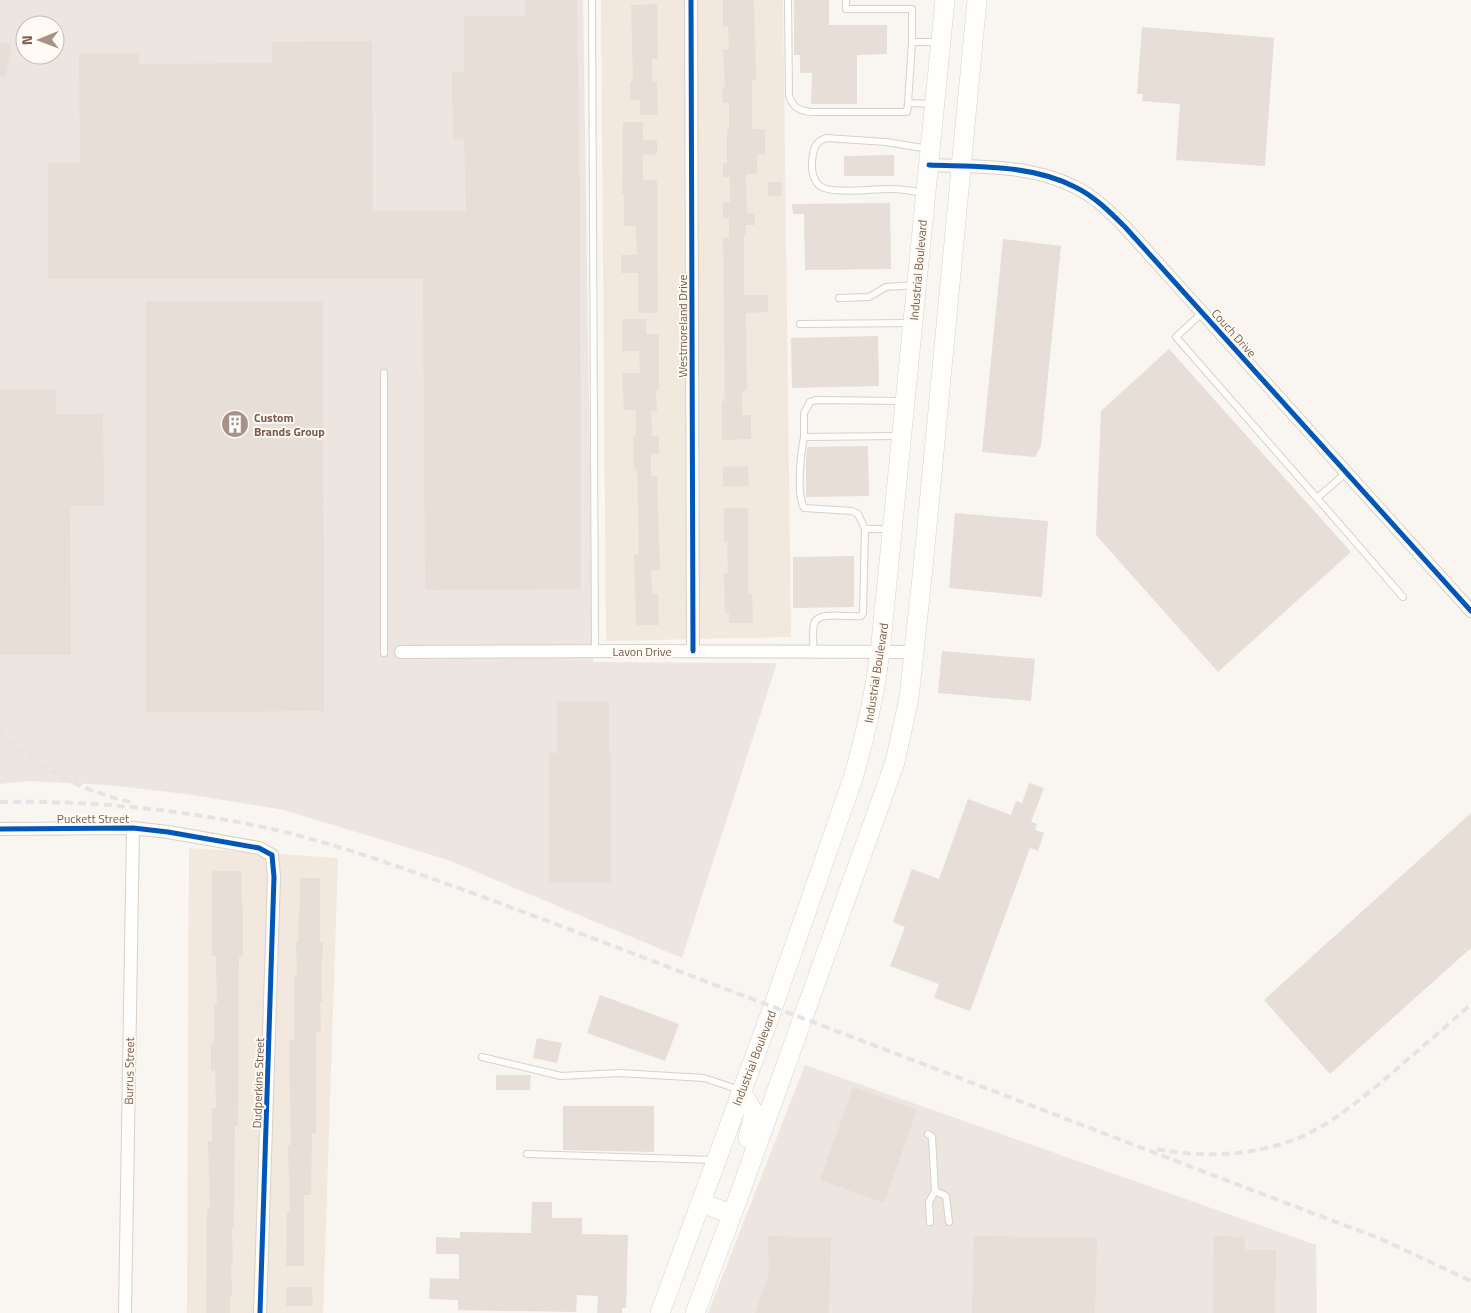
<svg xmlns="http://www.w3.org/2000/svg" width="1471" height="1313" viewBox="0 0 1471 1313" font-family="'Titillium Web',sans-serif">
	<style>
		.residential { fill: #f2e8de }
		.industrial { fill: #ede5e0; fill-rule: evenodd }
		.building { fill: #e6ded7 }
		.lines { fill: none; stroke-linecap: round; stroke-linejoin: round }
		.service-casing { stroke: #d7d1cb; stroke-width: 8 }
		.minor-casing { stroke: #d7d1cb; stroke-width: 14 }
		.secondary-casing { stroke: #d9d2cb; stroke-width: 20 }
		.service { stroke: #fefefd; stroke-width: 6 }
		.minor { stroke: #fefefd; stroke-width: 12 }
		.secondary { stroke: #fefefd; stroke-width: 19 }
		.rail { stroke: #e6e3e7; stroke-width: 4; stroke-dasharray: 8 5; stroke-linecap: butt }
		.cycleway-casing { stroke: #fffaf3; stroke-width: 8 }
		.cycleway { stroke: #0057b8; stroke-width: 5 }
		.labels { text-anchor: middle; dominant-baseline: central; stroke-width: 4; stroke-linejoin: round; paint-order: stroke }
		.street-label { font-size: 12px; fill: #7a5c4d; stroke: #fffaf3 }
		.poi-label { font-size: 12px; font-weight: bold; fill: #7a5c4d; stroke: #fffaf3; text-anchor: start }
	</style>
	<rect width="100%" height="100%" fill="#f9f5f0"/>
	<path class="residential" d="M601,0H783L791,637L606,641Z
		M189,848L338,858L323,1313H187Z"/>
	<path class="industrial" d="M0,0H583L593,662L777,663L682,958L448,860L284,810L186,794L109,785L27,781L0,784ZM25,25H55V55H25Z
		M805,1065L1316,1245L1317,1313H708Z"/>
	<path class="building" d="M525,0H577L580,211L581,589L425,590L423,279H48V163H80L79,53H139V64L272,63V42L372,41L373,211H466L464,139L453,140L452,72H464V16H525Z
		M723,0H754L756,80H752V129H765V155H757V174H746L747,213H755V225H746V235H744V295H768V312L746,313L747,391H742V415H751V439L722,440V401H725L723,238H729V218H723V202H730V177H723V163H727V129H729V103H723L722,87H725L723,50L729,49L728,27H723Z
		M794,0H829V25H887V54L857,55V104H811L812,73H800V55H794Z
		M657,4L658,59H652V81H657L658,115H640V100H630V82H633L631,5Z
		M1142,27L1274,38L1265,166L1176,160L1180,104L1142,101L1143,94H1137Z
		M0,42L11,45L6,77L0,76Z
		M623,122H643V140H657V154L643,155V180H657L658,313H638V273H621V255H637L636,226H624V194H622Z
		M894,155V176H844V156Z
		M768,182H782L781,196H768Z
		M890,203L891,269L805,270L804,214H793L792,204Z
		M1003,239L1061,246L1041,446L1035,457L982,452Z
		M146,301H323L324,711L146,712Z
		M622,319H646V334H659V391H656L657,411H651L652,436H659V454H651V476H657L660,570H651L652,594H658L659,625H636L634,554H639L637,469H634L633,437L636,436V410H624L622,373H640L639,351H622Z
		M878,336L879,386L792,388L791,338Z
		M1169,349L1351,552L1218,672L1096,535L1101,411Z
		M56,389V414H103L104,506H70L71,655H0V390Z
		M868,446L869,496L806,497V462L807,447Z
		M748,466L749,486L723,487V467Z
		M724,508H748V594H752L753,623H729V613H725L724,573H728L727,542H724Z
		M955,513L1048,521L1042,597L949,588Z
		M854,556V607L793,608V557Z
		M942,651L1035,659L1031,701L938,693Z
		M609,701V753H611V883H549V753H557V702Z
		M1029,783L1044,788L1031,822L1037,824L1035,830L1044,833L1038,851L1030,848L970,1011L934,998L939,984L890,966L905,927L893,922L912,869L939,879L968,799L1011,815L1016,801L1022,803Z
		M1471,813V948L1330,1074L1264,1000Z
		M212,871H241L242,906H243V956H239L238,1126H235L234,1228H232L233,1262H231L232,1295H230V1313H206L207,1209H210L208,1141H212V1108H216L215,1071H211V1043H214V1004H217L216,956H212Z
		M300,878H320V942H323V959H321L322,1002H320L321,1032H316V1133H312L311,1195H304V1266H286L287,1212H290L288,1145H291L289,1040H294V976H297L296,942H298L299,909H300Z
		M600,995L679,1024L665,1061L587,1033Z
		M537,1038L562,1043L557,1063L533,1058Z
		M496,1075H531L530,1090H496Z
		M853,1087L917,1110L884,1203L820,1180Z
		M563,1106H654V1152L563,1150Z
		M532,1202H552V1218H582V1234L628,1235L626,1308H622V1313H597L598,1296L577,1295L576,1312L458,1310V1300L429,1299L430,1278L459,1279V1254H436V1237L460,1238V1232L531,1233Z
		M768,1236L831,1238L829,1313H755L769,1274Z
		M974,1236L1097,1238L1095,1313H972Z
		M1214,1236L1245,1237V1250H1276L1275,1313H1213Z
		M286,1287H312L313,1306H286Z"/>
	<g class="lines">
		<g class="service-casing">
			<path id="service" d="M592,0L595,651
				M788,0L789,96C793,108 800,111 812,112H907L908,103
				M846,0V9H912V42H939
				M912,42L908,103L933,104
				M923,193C913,191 903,189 892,189C877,188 831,195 820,186C811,179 811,164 813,154C814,145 818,141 826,138L886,142L929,149
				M839,298L869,297L886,287L916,285
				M1202,313L1176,337L1317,498L1346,473
				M800,324L912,323
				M900,436L804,437V413L810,402L815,400L902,401
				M804,437C801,452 796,494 804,508L852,511L858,514L865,529L863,613L861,616C850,618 817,610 814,624C812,633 814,643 813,652
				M1317,498L1403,597
				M865,529H891
				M384,653V373
				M482,1057L561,1076L620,1073L704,1078L740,1090
				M928,1134L932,1137L935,1191L929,1202L930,1222
				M527,1154L714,1160
				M935,1191L946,1196L949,1222"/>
		</g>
		<g class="minor-casing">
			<path id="minor" d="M691,0L693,651
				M929,165C977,167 1030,164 1075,187C1094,196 1110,212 1125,227L1471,611
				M401,652L630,651L914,652
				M0,829L133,828L168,832L259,848L272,855L274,877L260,1313
				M125,1313L133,828"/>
		</g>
		<g class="secondary-casing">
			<path id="secondary" d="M741,1091L754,1113L748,1138
				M701,1203L732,1214
				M660,1313L773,1007L852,781C865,739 874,697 880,653L945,0
				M695,1313L737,1201L895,762L909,698L923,568L977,0"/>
		</g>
		<use href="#service" class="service"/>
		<use href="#minor" class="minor"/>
		<use href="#secondary" class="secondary"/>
		<path class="rail" d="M0,730C36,768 80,790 130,802
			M0,802C90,800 188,810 276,830C340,845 402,868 464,890C554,923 642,957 731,991C948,1073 1164,1157 1381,1239L1471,1281
			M1157,1149C1203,1158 1252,1156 1296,1139C1335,1123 1368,1093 1399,1067C1423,1046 1448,1025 1471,1004"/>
		<g class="cycleway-casing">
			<path id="cycleway" d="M691,0L693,651
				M929,165C977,167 1030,164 1075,187C1094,196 1110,212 1125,227L1471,611
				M0,829L133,828L168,832L259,848L272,855L274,877L260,1313"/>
		</g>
		<use href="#cycleway" class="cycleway"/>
	</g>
	<defs>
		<g id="building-disc" transform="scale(1.4375)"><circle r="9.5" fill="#a69286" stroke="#fffaf3"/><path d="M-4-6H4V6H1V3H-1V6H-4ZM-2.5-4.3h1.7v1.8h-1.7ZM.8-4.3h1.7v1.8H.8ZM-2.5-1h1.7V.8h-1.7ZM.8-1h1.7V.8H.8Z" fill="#fff"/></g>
	</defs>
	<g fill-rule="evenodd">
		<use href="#building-disc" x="235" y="424"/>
	</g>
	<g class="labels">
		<g class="street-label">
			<text transform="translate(918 270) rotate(-85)">Industrial Boulevard</text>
			<text transform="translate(682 326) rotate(-90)">Westmoreland Drive</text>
			<text transform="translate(1234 333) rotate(48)">Couch Drive</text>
			<text x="642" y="651">Lavon Drive</text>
			<text transform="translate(876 673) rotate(-81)">Industrial Boulevard</text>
			<text x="93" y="818">Puckett Street</text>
			<text transform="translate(754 1058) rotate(-69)">Industrial Boulevard</text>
			<text transform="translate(129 1071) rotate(-89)">Burrus Street</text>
			<text transform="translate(258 1083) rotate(-88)">Dudperkins Street</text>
		</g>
		<g class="poi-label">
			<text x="254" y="417">Custom<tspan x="254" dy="14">Brands Group</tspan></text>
		</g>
	</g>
	<g transform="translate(40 40) rotate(269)"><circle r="24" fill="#fffaf3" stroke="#cabbb1"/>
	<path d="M0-4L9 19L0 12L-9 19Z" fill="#a69286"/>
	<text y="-8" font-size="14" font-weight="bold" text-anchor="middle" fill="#7a5c4d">N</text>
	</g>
</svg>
